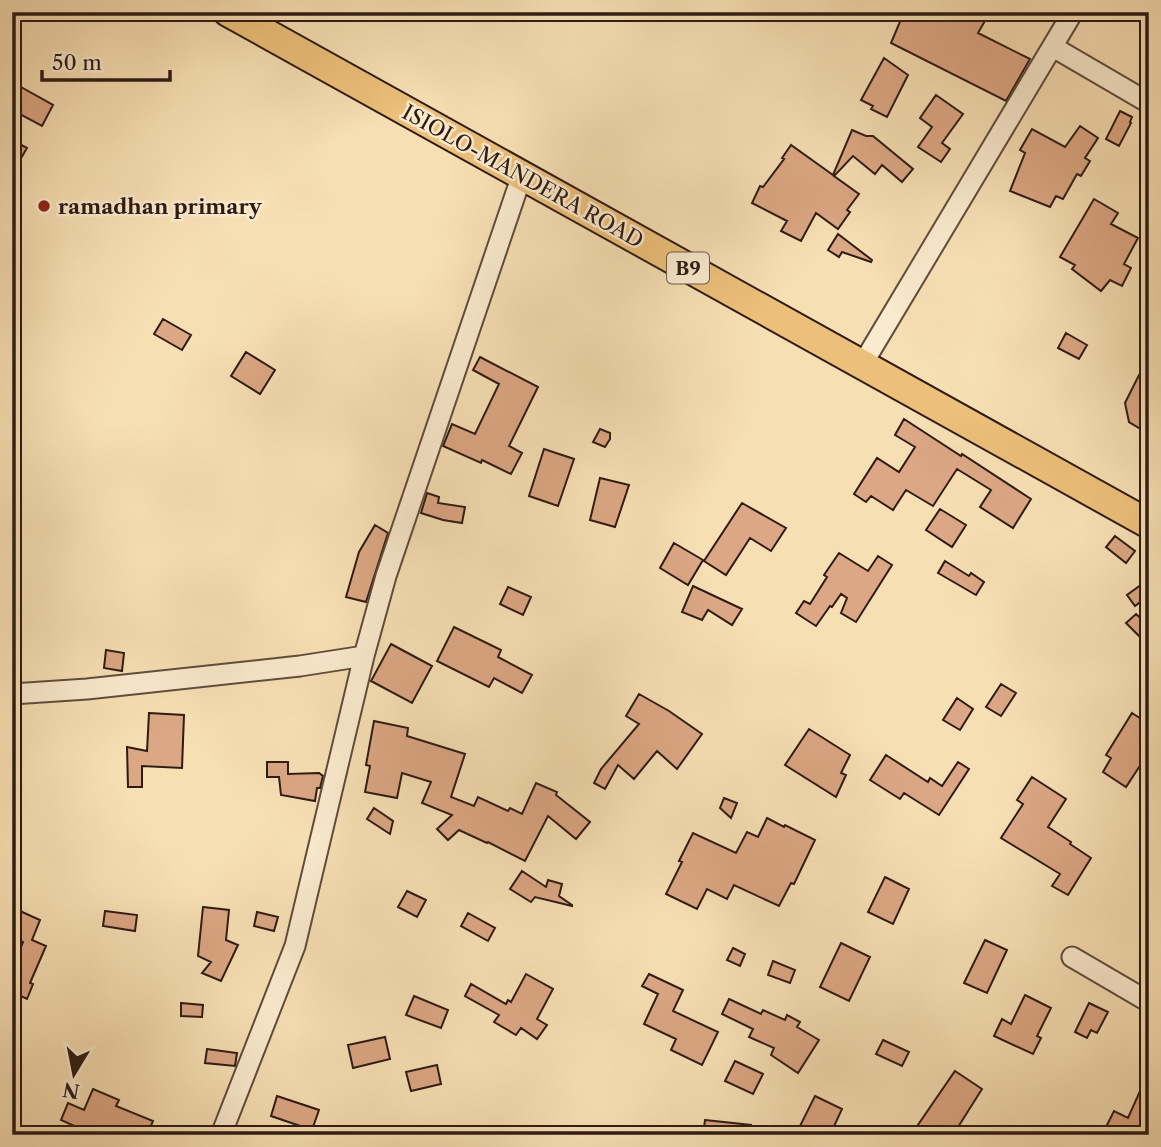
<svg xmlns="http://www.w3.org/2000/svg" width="1161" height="1147" viewBox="0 0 1161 1147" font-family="'Libre Caslon Text',serif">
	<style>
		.building { fill: #dca784; stroke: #2e1b14; stroke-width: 2 }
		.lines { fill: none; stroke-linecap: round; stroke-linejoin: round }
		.minor-casing { stroke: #604c3c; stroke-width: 23 }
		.highway-casing { stroke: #2e1b14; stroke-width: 32 }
		.minor { stroke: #faeace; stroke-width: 19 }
		.highway { stroke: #ecc07a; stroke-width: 28 }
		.poi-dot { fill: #8f2418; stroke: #faeace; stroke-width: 2.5 }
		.labels { text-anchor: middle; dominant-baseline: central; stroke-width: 5; stroke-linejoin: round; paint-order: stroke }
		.shield { fill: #faeace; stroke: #6b594c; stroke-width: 2 }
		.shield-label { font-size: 19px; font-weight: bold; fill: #2e1b14 }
		.street-label { font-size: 21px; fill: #2e1b14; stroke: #faeace }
		.poi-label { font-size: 21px; font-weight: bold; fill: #2e1b14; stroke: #faeace; text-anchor: start }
	</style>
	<rect width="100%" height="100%" fill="#f7dfb4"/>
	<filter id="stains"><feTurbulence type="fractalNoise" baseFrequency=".00286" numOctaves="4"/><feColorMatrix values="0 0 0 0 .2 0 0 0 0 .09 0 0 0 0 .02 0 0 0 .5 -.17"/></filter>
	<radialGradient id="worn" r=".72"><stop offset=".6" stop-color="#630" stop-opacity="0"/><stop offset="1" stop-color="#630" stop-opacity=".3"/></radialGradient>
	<path class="building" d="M904,12H990L978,33L1030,59L1006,101L891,43Z
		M884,58L908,75L887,117L871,109L873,106L861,100Z
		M12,82L53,105L42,126L12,110Z
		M936,95L963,114L942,143L950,149L941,162L918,147L932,127L920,118Z
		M1120,111L1132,117L1130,122L1131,123L1119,146L1106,139Z
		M1080,126L1098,138L1085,158L1090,161L1081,176L1077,174L1063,199L1056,196L1050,207L1010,191L1025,153L1020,150L1032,129L1065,147Z
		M852,130L866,136H873L913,169L902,182L882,165L875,174L853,156L834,176L859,194L847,210L850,212L838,229L816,213L801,241L781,231L787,221L752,203L760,186L763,187L784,159L782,158L791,145L833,175Z
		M12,140L27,148L12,174Z
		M1094,199L1118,213L1111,224L1138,238L1124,264L1131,268L1122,286L1110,280L1101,291L1072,269L1075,265L1060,257Z
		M838,234L872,260L871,262L842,252L839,257L828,250Z
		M163,319L191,335L182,350L154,334Z
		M1066,333L1087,345L1079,359L1058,348Z
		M246,352L275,370L260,394L231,376Z
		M480,357L538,387L509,446L522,453L511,474L482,460L481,463L443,446L452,424L475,434L499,384L473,370Z
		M1139,375L1149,380V434L1129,422L1125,403Z
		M904,419L961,456L962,454L1031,499L1013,528L980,507L991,490L957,469L933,506L906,490L893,510L871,496L866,502L854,494L877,458L899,472L915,447L895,435Z
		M600,429L610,433V439L605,447L593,442Z
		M544,449L574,459L558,506L529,496Z
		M600,478L629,485L615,527L590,520Z
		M427,493L439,497L438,503L465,507L462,523L443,520L421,513Z
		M742,503L786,528L771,551L750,538L726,575L704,561Z
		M940,509L966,525L952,547L926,530Z
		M375,525L388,533L366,602L346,597L359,552Z
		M1115,536L1135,551L1126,563L1106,547Z
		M674,543L703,560L688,585L660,568Z
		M839,553L868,571L878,556L892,565L856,622L841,613L847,598L841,594L832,607L830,606L816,626L796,613L804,601L810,604L827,577L824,575Z
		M945,561L969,576L971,573L984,582L976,595L938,573Z
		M1149,579V595L1135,606L1127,595Z
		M693,586L742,609L732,625L708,610L702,620L682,612Z
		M508,587L531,597L523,615L500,604Z
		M1136,614L1149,626V646L1126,623Z
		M454,627L501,650L498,657L532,675L522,693L494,678L489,687L437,661Z
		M391,644L432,666L412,703L371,681Z
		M106,650L124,653L122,671L104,668Z
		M1001,684L1016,693L1001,716L986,707Z
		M639,694L669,711L702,734L677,769L657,751L634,779L618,765L605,789L594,783L601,769L639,724L626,716Z
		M957,698L973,709L960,730L943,720Z
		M149,713L184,715L182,768L142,766V787H128L127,747L147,751Z
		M1132,713L1149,724V752L1126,787L1103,772L1111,758L1106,755Z
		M374,721L408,728L407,736L465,754L451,797L474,806L478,797L508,811L510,808L522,814L536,783L557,792L556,795L590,822L576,839L548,816L525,861L488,842L487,843L459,830L448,840L437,829L452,815L422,803L431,782L402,773L397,798L365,792L370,766L366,765Z
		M809,729L850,755L841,773L846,775L836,797L785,765Z
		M886,755L928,782L930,778L942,786L958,762L969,769L939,815L904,793L900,799L870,780Z
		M267,762H288V774L319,773L323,776L320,788H317L315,801L281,795L279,777H267Z
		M1032,777L1066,799L1048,827L1071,842L1070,844L1091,858L1068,895L1052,886L1060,874L1001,838L1023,804L1017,800Z
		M724,798L737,803L731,818L720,808Z
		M374,808L393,821L390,834L367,819Z
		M767,818L784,827L785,825L815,840L794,884L791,883L779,906L734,885L727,899L707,889L697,909L666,894L682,862L679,861L693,833L736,853L747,832L758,837Z
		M522,871L546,887L548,880L562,884L559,896L572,905V906L535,897L531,902L510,889Z
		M885,877L909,889L893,924L868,912Z
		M407,891L426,900L417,917L398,907Z
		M203,907L229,910L226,940L238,945L221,981L202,973L211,962L198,956Z
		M20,911L40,920L32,940L46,946L30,983L33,984L27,999L12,992V968L23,942L12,938V931Z
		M105,911L137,915L135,931L103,926Z
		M257,912L278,917L274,931L254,926Z
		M468,913L495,928L488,941L461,926Z
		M985,940L1007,950L987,993L964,983Z
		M841,943L870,957L849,1001L820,987Z
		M733,948L745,954L740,966L727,960Z
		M773,961L795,970L790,983L768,975Z
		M526,974L553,989L537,1019L547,1025L537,1039L521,1028L516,1035L494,1022L499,1015L465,996L471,984L506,1004L508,1000L511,1002Z
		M649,974L683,990L673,1011L718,1032L702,1065L671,1050L676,1039L644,1024L658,994L642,986Z
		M1025,995L1051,1008L1037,1036L1041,1038L1033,1054L994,1036L1002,1019L1011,1024Z
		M414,996L448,1010L441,1028L406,1015Z
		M729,999L761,1014L763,1010L785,1020L787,1015L800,1022L797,1027L819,1040L798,1073L771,1055L774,1048L749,1037L753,1029L722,1014Z
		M181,1003L203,1005L202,1017L181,1016Z
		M1089,1003L1108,1012L1097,1033L1091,1030L1087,1038L1075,1032Z
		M385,1037L390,1059L353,1068L348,1045Z
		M883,1040L909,1052L902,1066L876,1054Z
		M207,1049L237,1053L235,1066L205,1063Z
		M735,1061L763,1074L753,1094L725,1081Z
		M437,1065L441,1084L411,1091L406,1072Z
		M955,1071L982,1089L953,1135H911Z
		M1149,1071V1135H1102L1114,1111L1128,1118Z
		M93,1089L119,1100L116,1106L153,1121L147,1135H94L61,1120L68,1103L84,1110Z
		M277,1096L319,1110L312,1130L271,1116Z
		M815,1096L842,1109L830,1135H819L800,1126Z
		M705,1120L751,1125V1135H703Z"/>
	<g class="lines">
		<g class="minor-casing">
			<path id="minor" d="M1053,47L1149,103
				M862,365L1073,12
				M12,694L87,689L300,666L364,656
				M1072,957L1149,1002
				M221,1135L295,946L364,656L386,576L522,175"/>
		</g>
		<g class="highway-casing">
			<path id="highway" d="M228,12L1149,524"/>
		</g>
		<use href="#minor" class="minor"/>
		<use href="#highway" class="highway"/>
	</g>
	<circle class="poi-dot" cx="44" cy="206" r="7"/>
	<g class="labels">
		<rect class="shield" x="667" y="252.5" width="42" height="31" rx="5"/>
		<g class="shield-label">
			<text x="688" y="268">B9</text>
		</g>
		<g class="street-label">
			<text transform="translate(523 176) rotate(29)">ISIOLO-MANDERA ROAD</text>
		</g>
		<g class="poi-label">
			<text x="58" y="206">ramadhan primary</text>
		</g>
	</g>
	<rect width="1161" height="1147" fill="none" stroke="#f7dfb4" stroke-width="42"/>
	<rect x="14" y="14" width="1133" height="1119" fill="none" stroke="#2e1b14" stroke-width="3.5"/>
	<rect x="21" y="21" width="1119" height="1105" fill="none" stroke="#2e1b14" stroke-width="2"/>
	<g transform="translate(74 1074) rotate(190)" stroke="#faeace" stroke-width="5" paint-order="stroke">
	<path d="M0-5L12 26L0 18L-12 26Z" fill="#2e1b14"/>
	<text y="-10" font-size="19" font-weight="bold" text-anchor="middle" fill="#2e1b14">N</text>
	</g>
	<path d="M42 70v10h128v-10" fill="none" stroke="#2e1b14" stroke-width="3.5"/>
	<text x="52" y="70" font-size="21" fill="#2e1b14" stroke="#faeace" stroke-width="5" paint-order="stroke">50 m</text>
	<rect width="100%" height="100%" filter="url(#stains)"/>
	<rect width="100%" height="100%" fill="url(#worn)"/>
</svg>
